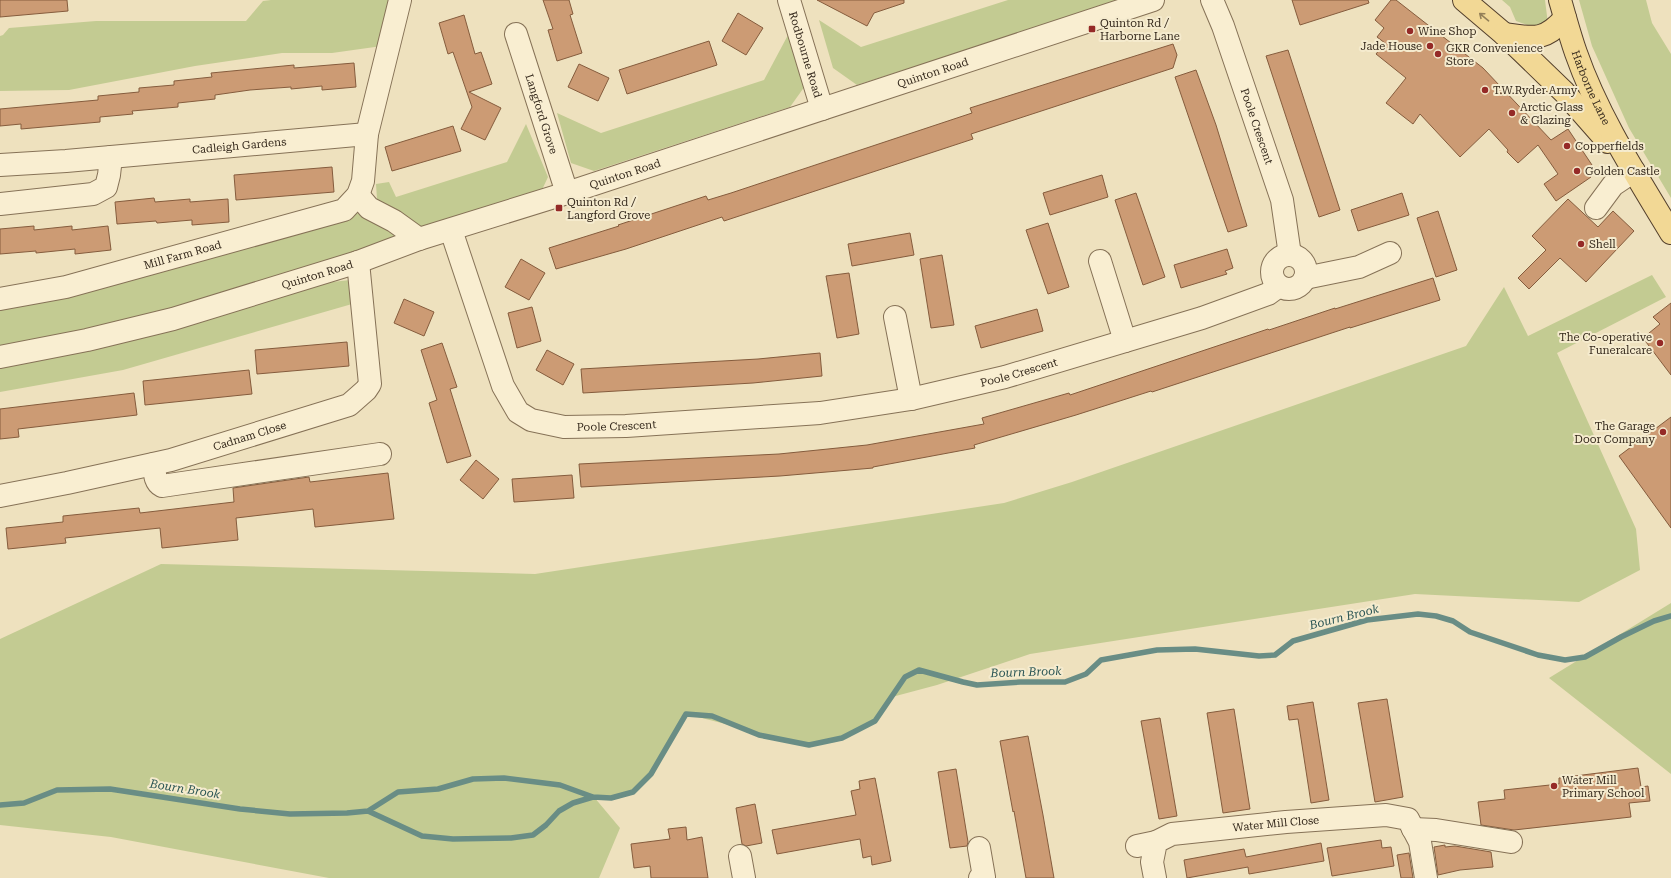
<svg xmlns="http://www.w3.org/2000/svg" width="1671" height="878" viewBox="0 0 1671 878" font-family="'Roboto Serif',serif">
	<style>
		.green { fill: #c3cb92 }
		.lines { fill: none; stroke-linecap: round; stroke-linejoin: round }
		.stream { stroke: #698d85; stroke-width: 5.5 }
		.building { fill: #cc9b74; stroke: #855c3d }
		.minor-casing { stroke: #867257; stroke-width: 24 }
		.major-casing { stroke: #533f2c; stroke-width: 24 }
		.minor { stroke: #f9eed1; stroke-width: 22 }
		.major { stroke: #f2d895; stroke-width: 22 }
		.oneway { stroke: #948058 }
		.poi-dot { fill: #952a27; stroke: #f5ebce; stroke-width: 1.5 }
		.labels { text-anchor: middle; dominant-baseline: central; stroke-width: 4; stroke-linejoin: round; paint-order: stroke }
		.poi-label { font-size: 11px; fill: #35291c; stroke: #f5ebce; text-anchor: start }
		.street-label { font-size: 11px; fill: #35291c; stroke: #f5ebce }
		.water-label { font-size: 12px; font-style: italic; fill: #2b5554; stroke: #f5ebce }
	</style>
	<rect width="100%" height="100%" fill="#eee1be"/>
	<path class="green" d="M271,0H400L389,45L332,53H282L195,66L69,90L0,91V36L3,35L9,28L96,21H246L263,1Z
		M1008,0H1123L857,85L833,68L819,20L861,47Z
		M1502,0H1545L1548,24L1530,26L1516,21L1510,7Z
		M1579,0H1646L1652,23L1671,54V198L1629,128L1592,46Z
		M788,35L805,86L790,107L594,171L571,163L557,113L601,133L764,80Z
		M526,124L548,177L541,192L421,230L392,211L377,199L376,184L389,182L396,197L507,162Z
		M356,213L368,216L394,233L395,240L263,284L79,333L0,346V304Z
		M1652,275L1666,297L1557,353L1636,529L1640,570L1579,602L1415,594L1030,654L937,685L892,697L875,721L842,738L809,745L686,714C670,738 657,775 633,791C623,798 606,797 594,797L620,828L599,878H329L111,837L0,825V639L161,564L535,574L1004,503L1072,482L1466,346L1504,287L1528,336Z
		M350,280L352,304L123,370L0,392V365L106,345L332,282Z
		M1671,603V774L1549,678Z"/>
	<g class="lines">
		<path class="stream" d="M0,805L24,803L57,790L110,789L240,809L290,814L347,813L368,811L398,792L438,789L473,779L504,778L560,785L593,797L611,798L633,792L651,774L686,714L712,716L759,735L809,745L842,738L875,721L905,677L919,670L963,682L977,685L1020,682H1065L1086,674L1101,660L1157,650L1195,649L1259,656L1275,655L1293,641L1367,620L1418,614L1436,616L1453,621L1470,632L1538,655L1565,660L1585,657L1621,637L1654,621L1671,616
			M368,811L422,836L453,839L511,838L533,835L546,825L559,811L573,803L593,797"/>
	</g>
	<path class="building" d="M0,0H67L68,11L0,17Z
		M543,0H569L573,14L570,15L582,53L557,61L548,30L553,29Z
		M817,0H904V3L874,13L867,26Z
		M1292,0H1368L1369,3L1300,25Z
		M1391,0H1396L1483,68L1551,140L1568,129L1594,168L1588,172L1591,177L1556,201L1544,184L1558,174L1538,145L1518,163L1507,152L1508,150L1489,129L1460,157L1420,114L1413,124L1386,103L1406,78L1376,54L1385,43L1377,37L1384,28L1375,20Z
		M738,13L763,28L746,55L722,41Z
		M464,15L475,54L481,52L492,84L469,92L501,108L485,140L461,129L472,107L453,52L448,54L439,23Z
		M709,41L717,65L627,94L619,70Z
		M1173,44L1177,55L1173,68L971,134L973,139L724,221L722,217L626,249L556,269L549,248L619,226L618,225L706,196L708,200L731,193L972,113L970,108Z
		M1288,50L1340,210L1319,217L1266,56Z
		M354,63L356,87L322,90V86L291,89V87L250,90L215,95V99L178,103V107L132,111L133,114L100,117V122L21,129V124L0,126V109L98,100V96L139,92V88L174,85V81L212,77L211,73L294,65V68Z
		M579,64L609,78L598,101L568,87Z
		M1196,70L1216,125L1247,226L1228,232L1175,77Z
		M453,126L461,151L392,171L385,147Z
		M332,167L334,192L236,200L234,175Z
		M1102,175L1108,197L1050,215L1043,193Z
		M1136,193L1165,277L1143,285L1115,200Z
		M1402,193L1409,215L1358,231L1351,210Z
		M154,198L155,202L190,199V202L228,199L229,222L192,225V220L157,223L156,221L117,224L115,202Z
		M1568,199L1598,227L1613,211L1634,231L1586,282L1560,258L1529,289L1518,278L1546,250L1532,236Z
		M1438,211L1457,270L1436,277L1417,218Z
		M1048,223L1069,287L1048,294L1026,230Z
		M34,226V230L72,226V230L108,226L111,250L75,254V249L36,253V251L0,254V229Z
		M910,233L914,255L852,266L848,244Z
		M1227,249L1233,268L1225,271L1227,274L1181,288L1174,265Z
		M942,255L954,325L931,328L920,259Z
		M521,259L545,273L529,300L505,287Z
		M849,273L859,334L837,338L826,276Z
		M1433,278L1440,300L1350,328V327L1210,373L1152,392L1151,391L1076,415L974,445L975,448L873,467V468L780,476L581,487L579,464L779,454L867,445L984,424L982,418L1069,393L1070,395L1268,329L1269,330L1335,308V309Z
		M404,299L434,312L424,336L394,323Z
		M1671,303V375L1643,338L1660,324L1653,317Z
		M532,307L541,341L517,348L508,313Z
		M1037,309L1043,331L981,348L975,326Z
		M347,342L349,366L257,374L255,350Z
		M442,343L457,387L450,389L471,456L447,463L429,403L437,400L421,350Z
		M547,350L574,364L563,385L536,370Z
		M820,353L822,376L753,383L583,393L581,369L758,359Z
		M249,370L252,394L145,405L143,381Z
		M134,393L137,415L18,429L19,437L0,439V409Z
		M1671,417V528L1619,456Z
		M476,460L499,479L483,499L460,480Z
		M388,473L394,519L315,527L313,509L236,518L238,540L162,548L160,528L65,538L66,543L8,549L6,528L63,522V516L139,508L140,513L234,502L233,488L309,477L310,482Z
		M572,475L574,498L514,502L512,479Z
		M1387,699L1403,797L1375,802L1358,703Z
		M1313,702L1329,800L1311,803L1298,719L1289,720L1287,706Z
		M1234,709L1250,809L1223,813L1207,713Z
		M1160,718L1177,816L1159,819L1141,721Z
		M1028,736L1043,815L1054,878H1026L1014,811L1013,812L1000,741Z
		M1638,768L1641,787L1648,786L1650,801L1629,803L1631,817L1514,830L1481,825L1478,802L1505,799L1504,790L1559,784V778Z
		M956,769L968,842L967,846L950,848L938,772Z
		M875,778L891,861L872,865L871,856L863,858L860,839L777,854L772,830L856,815L851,791L860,789L859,781Z
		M755,804L762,843L746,846L742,844L736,808Z
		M686,827L687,840L702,837L708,878H651L650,866L634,868L631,844L670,839L668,829Z
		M1381,840L1382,848L1391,847L1394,866L1332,876L1327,848Z
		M1321,843L1324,861L1249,874L1248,867L1187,878L1184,860L1244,849L1246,857Z
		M1445,845V847L1455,846L1491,852L1493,867L1460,870L1438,875L1434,847Z
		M1409,853L1413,878H1401L1397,855Z"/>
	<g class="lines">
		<g class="minor-casing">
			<g id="minor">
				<path id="s1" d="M789,0L822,109"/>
				<path id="s2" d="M1212,0L1223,26L1282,200L1290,255"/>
				<path id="s3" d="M516,34L567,193"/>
				<path id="s4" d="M0,165L66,161L367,134"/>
				<path d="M358,195L369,208L394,221L419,239"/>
				<path d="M0,204L93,194L106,187L109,175L111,157"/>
				<path d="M1596,208L1613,185L1634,171"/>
				<path id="s5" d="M451,230L503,386L518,412L531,420L564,427L626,426L820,413L911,399L1005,377L1202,318L1268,294L1279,286"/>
				<circle cx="1289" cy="272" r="17"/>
				<path d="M1100,261L1125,341"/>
				<path d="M1305,278L1359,267L1390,253"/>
				<path id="s6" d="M0,299L66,287L344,210L358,195L363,181L367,134L400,0"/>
				<path d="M895,317L911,399"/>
				<path id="s7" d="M0,357L87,340L173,319L358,262L419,239L567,193L1153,0"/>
				<path d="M154,464C155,472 154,482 162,486L380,454"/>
				<path id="s8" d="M0,496L67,483L171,460L349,405L366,390L370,384L358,262"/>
				<path d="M1413,829L1436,830L1511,842"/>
				<path d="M1137,846L1156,842"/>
				<path d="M979,848L984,877L980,878"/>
				<path d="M740,856L744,878"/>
				<path id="s9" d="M1155,878L1152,862L1156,842L1172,834L1286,822L1386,815L1408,819L1420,842L1426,878"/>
			</g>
		</g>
		<g class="major-casing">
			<g id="major">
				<path d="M1464,0L1504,34L1564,92L1608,142"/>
				<path id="s10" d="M1560,0C1565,17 1570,36 1576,53C1598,116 1636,175 1671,233"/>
				<path d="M1504,34C1533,38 1544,42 1565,18"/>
			</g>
		</g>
		<use href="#minor" class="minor"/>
		<use href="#major" class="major"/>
	</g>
	<defs><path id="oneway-shaft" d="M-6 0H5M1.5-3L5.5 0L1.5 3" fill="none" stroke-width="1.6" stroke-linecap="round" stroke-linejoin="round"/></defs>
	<use class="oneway" href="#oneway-shaft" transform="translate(1484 17) rotate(-140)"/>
	<g class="poi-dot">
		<rect x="1088" y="25" width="8" height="8" rx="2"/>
		<circle cx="1410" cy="31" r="4"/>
		<circle cx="1430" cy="46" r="4"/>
		<circle cx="1438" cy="54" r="4"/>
		<circle cx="1485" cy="90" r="4"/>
		<circle cx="1512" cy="113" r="4"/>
		<circle cx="1567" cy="146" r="4"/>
		<circle cx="1577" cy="171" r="4"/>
		<rect x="555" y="204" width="8" height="8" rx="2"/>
		<circle cx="1581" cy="244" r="4"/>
		<circle cx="1660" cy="343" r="4"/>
		<circle cx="1663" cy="432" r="4"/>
		<circle cx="1554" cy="786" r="4"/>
	</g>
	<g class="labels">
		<g class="poi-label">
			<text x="1100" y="23">Quinton Rd /<tspan x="1100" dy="13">Harborne Lane</tspan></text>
			<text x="1418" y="31">Wine Shop</text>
			<text x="1422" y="46" text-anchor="end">Jade House</text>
			<text x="1446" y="48">GKR Convenience<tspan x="1446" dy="13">Store</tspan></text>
			<text x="1493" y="90">T.W.Ryder Army</text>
			<text x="1520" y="107">Arctic Glass<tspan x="1520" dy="13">&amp; Glazing</tspan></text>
			<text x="1575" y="146">Copperfields</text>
			<text x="1585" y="171">Golden Castle</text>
			<text x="567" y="202">Quinton Rd /<tspan x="567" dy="13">Langford Grove</tspan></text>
			<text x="1589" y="244">Shell</text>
			<text x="1652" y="337" text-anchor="end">The Co-operative<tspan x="1652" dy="13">Funeralcare</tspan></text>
			<text x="1655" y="426" text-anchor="end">The Garage<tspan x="1655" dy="13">Door Company</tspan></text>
			<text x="1562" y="780">Water Mill<tspan x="1562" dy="13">Primary School</tspan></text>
		</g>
		<g class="street-label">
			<text stroke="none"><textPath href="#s1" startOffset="57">Rodbourne Road</textPath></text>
			<text stroke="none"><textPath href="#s7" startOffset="976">Quinton Road</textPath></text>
			<text stroke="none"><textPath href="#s10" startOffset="93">Harborne Lane</textPath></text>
			<text stroke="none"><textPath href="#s3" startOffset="84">Langford Grove</textPath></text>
			<text stroke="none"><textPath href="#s2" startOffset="134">Poole Crescent</textPath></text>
			<text stroke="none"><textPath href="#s4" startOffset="240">Cadleigh Gardens</textPath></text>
			<text stroke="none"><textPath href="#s7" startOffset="652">Quinton Road</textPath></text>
			<text stroke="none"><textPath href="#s6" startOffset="188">Mill Farm Road</textPath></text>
			<text stroke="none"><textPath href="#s7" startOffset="328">Quinton Road</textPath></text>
			<text stroke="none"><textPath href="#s5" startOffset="703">Poole Crescent</textPath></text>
			<text stroke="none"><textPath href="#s5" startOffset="296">Poole Crescent</textPath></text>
			<text stroke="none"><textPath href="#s8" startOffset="257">Cadnam Close</textPath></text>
			<text stroke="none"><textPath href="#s9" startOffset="159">Water Mill Close</textPath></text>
		</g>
		<g class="water-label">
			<text transform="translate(1344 617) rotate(-14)">Bourn Brook</text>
			<text transform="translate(1026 672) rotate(-2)">Bourn Brook</text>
			<text transform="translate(185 789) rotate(9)">Bourn Brook</text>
		</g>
	</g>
</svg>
